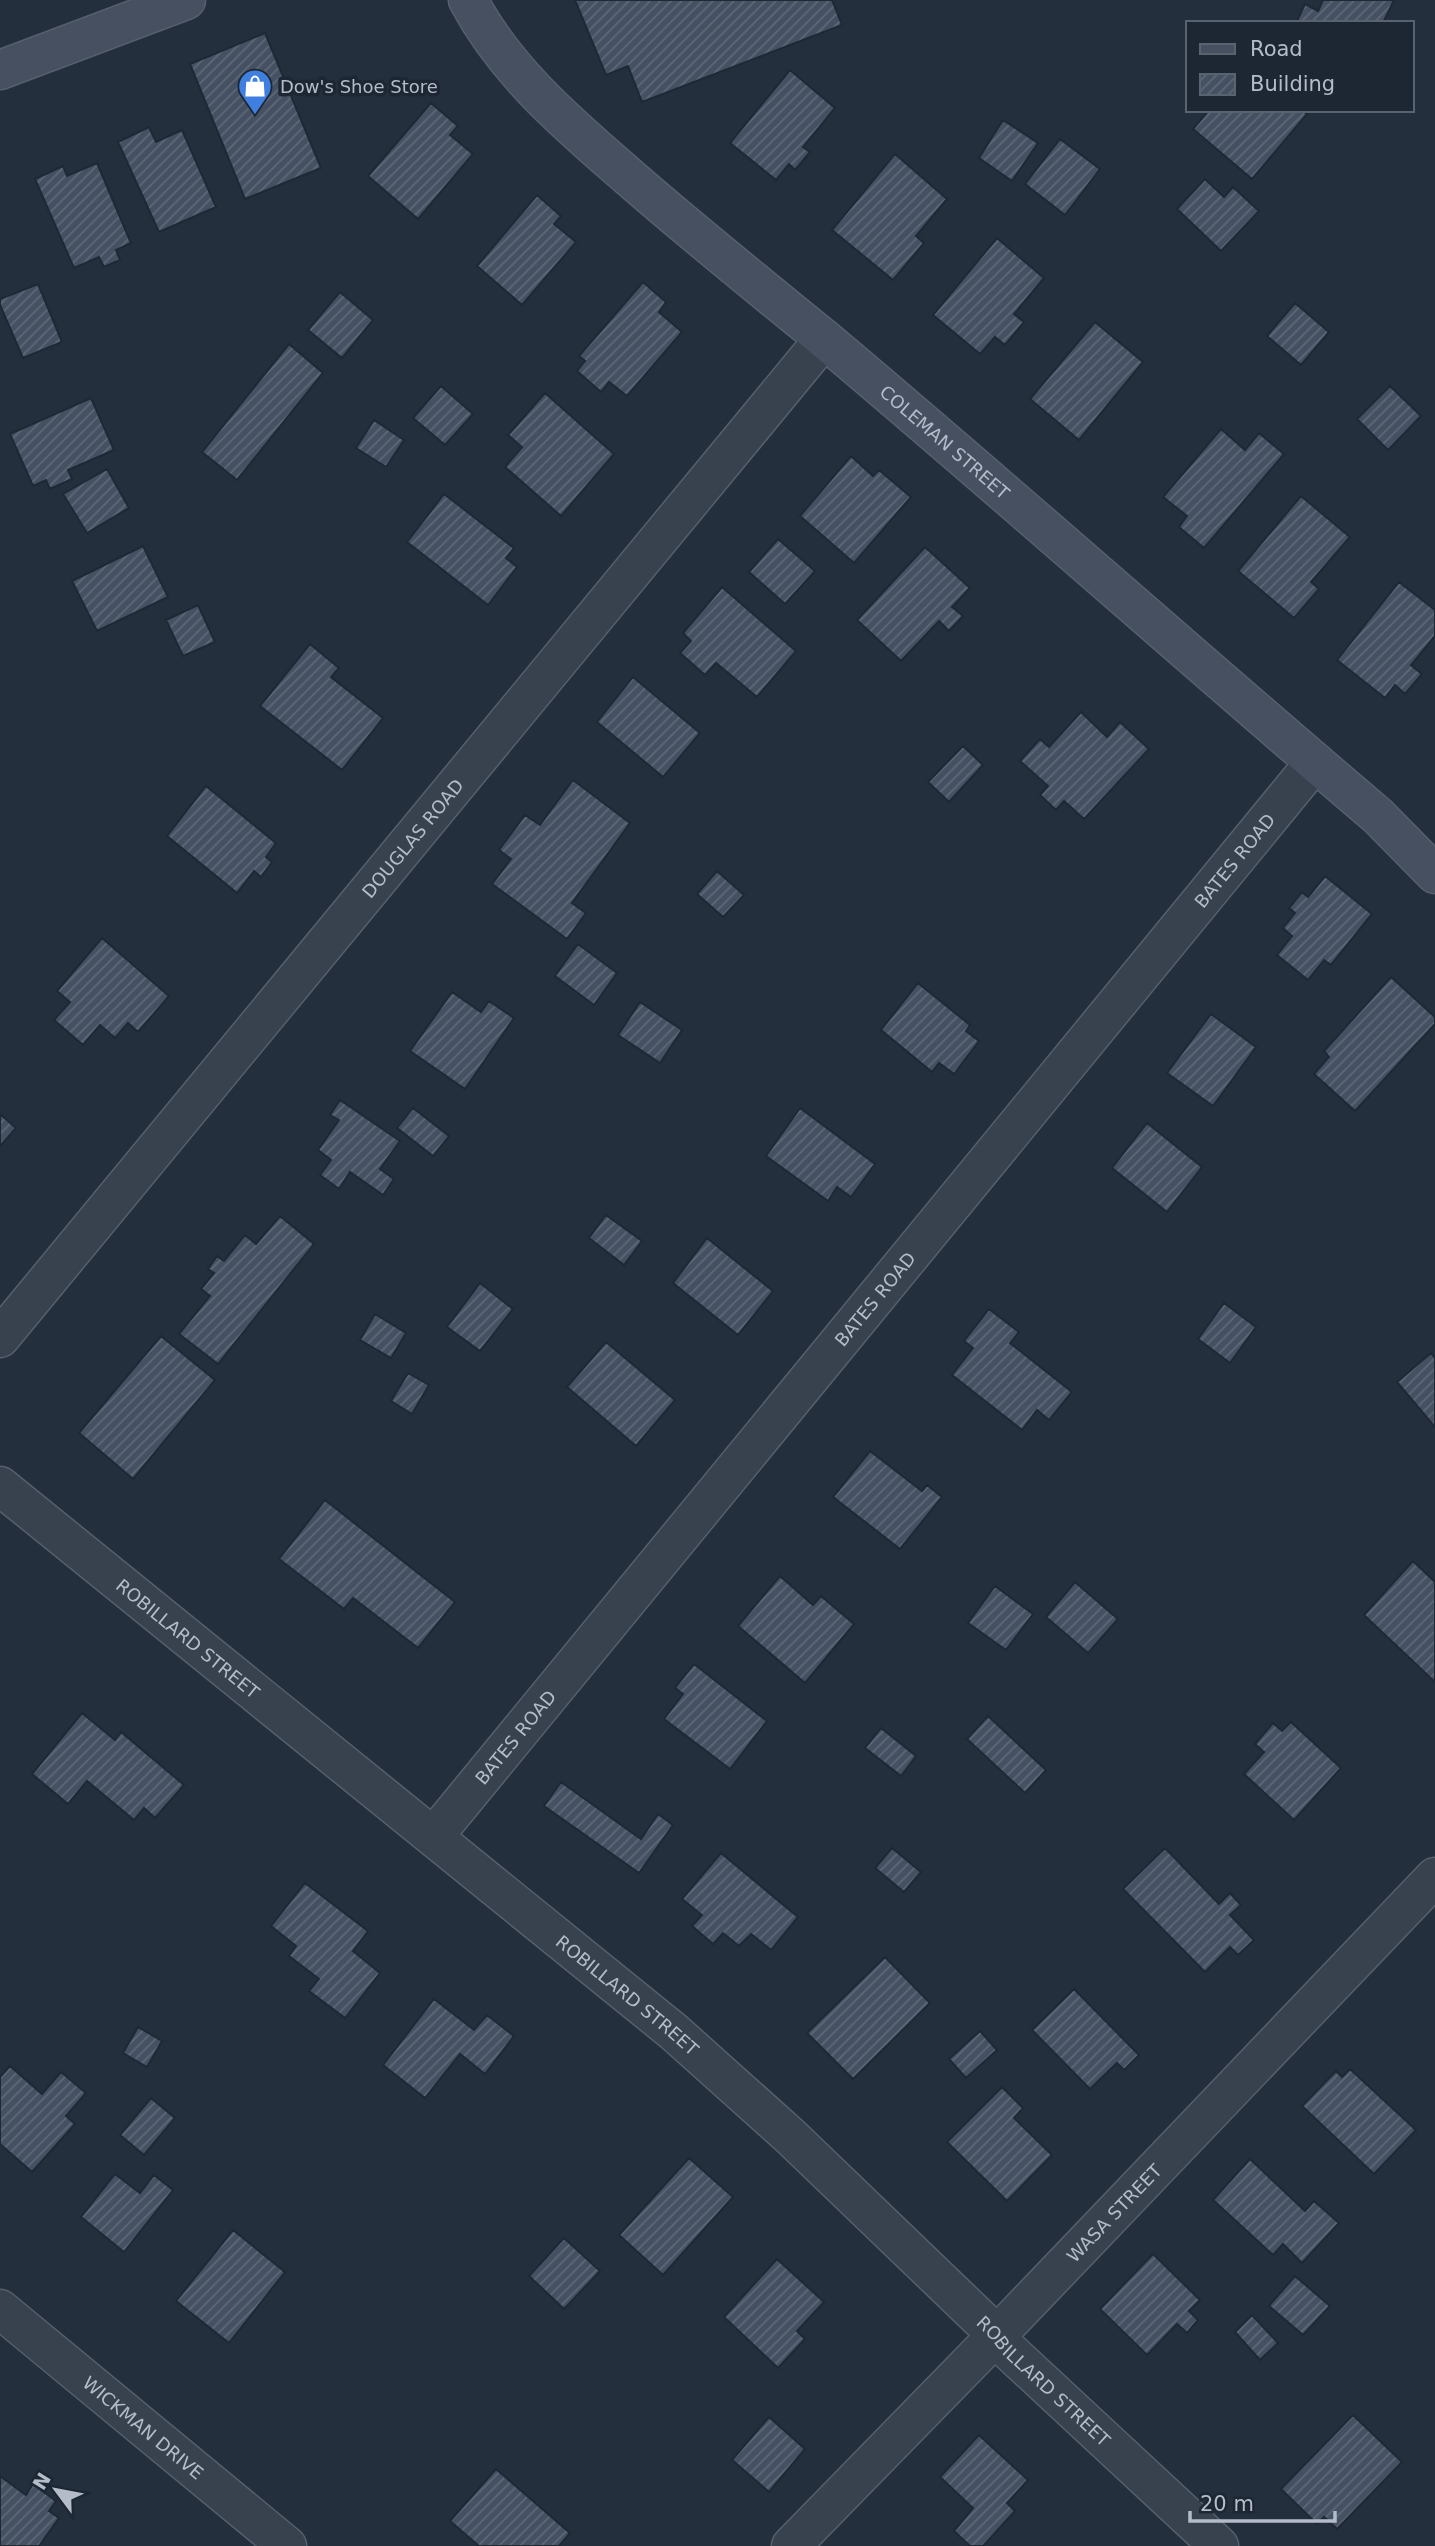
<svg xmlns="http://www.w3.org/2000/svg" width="1435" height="2546" viewBox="0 0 1435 2546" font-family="'DejaVu Sans',sans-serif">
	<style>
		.building { fill: url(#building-hatch); stroke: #1f2835; stroke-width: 2 }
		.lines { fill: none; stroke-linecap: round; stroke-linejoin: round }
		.street-casing { stroke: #565f6c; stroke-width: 41 }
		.secondary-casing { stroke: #565f6c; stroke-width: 41 }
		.street { stroke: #38414e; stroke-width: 38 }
		.secondary { stroke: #465061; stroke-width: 38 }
		.labels { text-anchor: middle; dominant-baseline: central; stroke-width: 7; stroke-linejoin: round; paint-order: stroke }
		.poi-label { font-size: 18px; fill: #b4bcc9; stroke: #1d2633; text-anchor: start }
		.street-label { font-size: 18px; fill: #b4bcc9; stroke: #1d2633 }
	</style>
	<defs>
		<pattern id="building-hatch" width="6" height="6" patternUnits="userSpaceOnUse" patternTransform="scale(1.75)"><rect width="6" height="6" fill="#455162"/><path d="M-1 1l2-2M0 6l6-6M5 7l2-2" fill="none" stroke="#5d6877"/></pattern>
	</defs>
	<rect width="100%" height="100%" fill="#242f3e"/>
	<path class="building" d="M575,0H832L842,25L642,102L628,66L606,75Z
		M1323,0H1394L1383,23H1296L1305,4L1318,11Z
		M265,33L321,168L245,199L190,64Z
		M790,70L835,108L803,147L810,152L795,170L789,164L776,180L730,143Z
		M431,103L458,126L450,135L473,154L418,219L368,176Z
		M1209,110H1302L1307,114L1252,179L1193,129Z
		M1003,120L1038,143L1012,181L979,158Z
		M149,127L156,142L182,130L216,207L159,232L118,142Z
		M1060,139L1100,169L1065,215L1025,184Z
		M895,154L947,199L916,236L924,243L893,280L832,230Z
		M97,163L131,243L116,250L120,260L104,267L99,257L74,268L35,179L63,166L67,176Z
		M1205,179L1224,197L1233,187L1259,211L1221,251L1177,209Z
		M537,195L561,216L554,224L576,242L522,305L477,266Z
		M997,238L1044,278L1014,314L1024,322L1005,345L995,337L980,354L933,315Z
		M643,282L666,302L659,312L682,332L627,396L609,382L601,392L577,371L585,361L579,356Z
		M38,284L62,342L23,358L0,305V299Z
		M340,292L373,320L342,358L308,330Z
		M1295,303L1329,332L1301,365L1267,336Z
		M1095,322L1143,362L1079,440L1030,399Z
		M289,344L323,373L237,480L202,452Z
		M441,386L473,414L445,445L413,418Z
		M1390,386L1421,416L1388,450L1357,419Z
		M545,393L614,454L561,516L505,467L522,447L508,435Z
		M91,398L114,450L68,470L72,479L50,489L46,480L33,486L10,434Z
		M374,420L404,440L386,467L356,448Z
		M1221,429L1245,450L1259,433L1284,454L1204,548L1179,527L1187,516L1163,497Z
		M851,456L873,476L879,470L911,497L854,563L800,516Z
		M107,469L129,508L87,533L63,494Z
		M444,494L514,548L506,558L517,567L488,605L407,542Z
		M1301,496L1350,537L1311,582L1319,589L1294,618L1238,571Z
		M778,539L815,571L785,604L749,572Z
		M143,546L168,597L97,631L72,581Z
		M925,547L970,588L952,607L963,616L949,631L939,621L901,661L857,620Z
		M1399,582L1435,610V636L1411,665L1422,674L1405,694L1395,685L1385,698L1337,660Z
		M722,587L796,651L757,697L716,663L705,675L680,653L691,641L683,633Z
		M198,605L215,642L183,656L166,620Z
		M310,644L339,668L331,677L383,718L342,770L260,706Z
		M633,677L700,733L663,777L597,722Z
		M1081,712L1107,737L1120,722L1149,749L1084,819L1064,801L1056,810L1040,795L1048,786L1020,761L1040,739L1049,747Z
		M963,746L983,765L949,802L928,782Z
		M573,780L630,823L572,903L586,913L567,939L492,884L511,859L499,850L525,815L540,825Z
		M206,786L276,843L266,857L272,862L261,877L254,871L237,893L167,836Z
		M717,871L744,895L723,917L697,894Z
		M1325,876L1372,914L1331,965L1324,960L1308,980L1277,955L1292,936L1283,928L1295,913L1289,908L1302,892L1308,897Z
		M102,938L169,996L138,1032L128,1023L115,1038L100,1025L83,1045L54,1020L70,1002L57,991Z
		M578,944L617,973L594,1005L555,976Z
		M1391,977L1435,1017V1024L1355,1111L1314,1074L1329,1057L1324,1051Z
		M918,983L970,1025L966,1031L979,1041L954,1074L939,1063L932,1072L881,1030Z
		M452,992L481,1012L489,1001L514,1018L465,1089L410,1051Z
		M640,1002L682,1030L660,1063L618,1035Z
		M1211,1014L1256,1047L1213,1106L1167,1073Z
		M340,1100L400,1141L380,1169L394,1179L383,1195L350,1172L339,1189L320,1175L331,1160L318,1150L339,1120L330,1115Z
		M413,1108L449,1136L433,1156L397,1128Z
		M800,1108L875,1164L851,1197L837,1187L828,1201L766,1156Z
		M0,1114L16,1128L0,1146Z
		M1147,1123L1202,1167L1167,1212L1112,1168Z
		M606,1215L642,1241L624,1265L589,1238Z
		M280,1216L314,1244L218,1364L179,1334L210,1296L201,1289L214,1273L208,1269L217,1256L224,1261L245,1235L256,1244Z
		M707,1238L773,1291L738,1335L673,1283Z
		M480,1283L513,1309L480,1351L447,1327Z
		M1224,1303L1256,1327L1230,1363L1198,1339Z
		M989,1309L1019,1332L1010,1343L1072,1392L1049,1420L1037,1410L1022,1430L952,1375L973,1348L964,1341Z
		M375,1314L406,1333L391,1358L360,1340Z
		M161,1336L215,1380L133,1479L79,1433Z
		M606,1342L675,1400L636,1446L567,1387Z
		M1431,1353L1435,1358V1427L1397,1382Z
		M408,1373L429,1385L412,1414L391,1401Z
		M870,1451L922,1491L927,1485L942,1497L900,1549L833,1497Z
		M325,1500L455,1602L418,1648L353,1598L344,1609L279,1559Z
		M1413,1561L1435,1582V1682L1364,1615Z
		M780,1576L813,1605L821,1596L854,1624L805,1683L738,1626Z
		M1075,1582L1118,1619L1088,1653L1046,1617Z
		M995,1586L1033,1614L1006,1650L968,1623Z
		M694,1664L767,1721L730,1769L664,1719L683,1694L675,1688Z
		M82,1713L115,1740L121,1732L184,1785L155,1818L144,1808L134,1820L87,1781L68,1804L32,1774Z
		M988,1716L1046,1770L1025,1793L967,1739Z
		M1291,1722L1341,1768L1294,1820L1244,1774L1264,1752L1255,1744L1273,1723L1282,1731Z
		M881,1728L916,1756L901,1776L865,1748Z
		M561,1782L641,1839L658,1814L673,1825L639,1873L544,1806Z
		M892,1848L921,1872L904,1892L875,1868Z
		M1165,1848L1219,1904L1230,1893L1241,1905L1230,1915L1254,1940L1238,1955L1230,1947L1205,1972L1123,1889Z
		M721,1853L798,1917L771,1950L751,1934L739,1946L723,1933L713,1944L692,1926L702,1915L682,1899Z
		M305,1883L368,1931L353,1951L380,1973L345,2018L309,1991L319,1979L289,1956L296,1946L271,1926Z
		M885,1957L930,2003L853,2079L807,2033Z
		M1074,1989L1139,2055L1124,2070L1117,2063L1090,2089L1032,2030Z
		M434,1999L474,2030L487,2015L514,2036L485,2074L460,2054L425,2098L383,2065Z
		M138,2027L162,2041L147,2067L123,2053Z
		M980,2031L997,2050L966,2078L949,2059Z
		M10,2066L42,2094L61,2072L86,2093L66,2116L75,2124L32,2172L0,2144V2077Z
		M1350,2069L1416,2130L1374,2174L1302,2106L1336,2071L1342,2077Z
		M1002,2087L1023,2108L1014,2118L1052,2155L1007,2201L947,2142Z
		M151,2098L175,2118L144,2155L120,2135Z
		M689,2158L733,2197L663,2275L619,2235Z
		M1250,2159L1305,2211L1314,2201L1339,2223L1302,2263L1283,2244L1273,2255L1213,2200Z
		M115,2174L140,2193L154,2175L173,2190L124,2252L81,2217Z
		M233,2230L285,2272L229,2343L176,2301Z
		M564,2238L600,2271L564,2309L529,2276Z
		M1153,2254L1200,2300L1189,2311L1198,2320L1187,2333L1177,2324L1147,2355L1100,2309Z
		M777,2259L824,2302L797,2331L805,2339L778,2368L724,2317Z
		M1295,2276L1330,2306L1303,2335L1269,2306Z
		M1252,2315L1278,2343L1260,2360L1235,2332Z
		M1353,2415L1402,2462L1337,2529L1324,2517L1317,2524L1281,2489Z
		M769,2417L805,2449L769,2492L732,2460Z
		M979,2435L1028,2480L1007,2503L1015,2511L983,2546H970L954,2531L973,2508L940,2477Z
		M496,2469L570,2533L559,2546H479L450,2521Z
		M0,2476L26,2495L33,2484L56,2501L49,2511L59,2518L39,2546H0Z"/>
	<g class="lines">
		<g class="street-casing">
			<g id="street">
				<path id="s1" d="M0,1338L824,339"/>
				<path id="s2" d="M0,1486L674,2032L790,2136L997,2335L1007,2349L1219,2546"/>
				<path id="s3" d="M434,1836L1315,762"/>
				<path id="s4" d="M0,2309L287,2546"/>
				<path id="s5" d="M791,2546L997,2335L1435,1877"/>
			</g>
		</g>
		<g class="secondary-casing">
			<g id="secondary">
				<path id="s6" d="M468,0C506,72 569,125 629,177C692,232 758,285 823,338C1010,495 1192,658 1378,816L1435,874"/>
				<path d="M0,70L186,0"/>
			</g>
		</g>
		<use href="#street" class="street"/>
		<use href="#secondary" class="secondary"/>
	</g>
	<defs>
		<g id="shop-pin" transform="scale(1.75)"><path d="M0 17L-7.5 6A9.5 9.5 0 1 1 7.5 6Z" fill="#3f7fe0" stroke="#1d2633"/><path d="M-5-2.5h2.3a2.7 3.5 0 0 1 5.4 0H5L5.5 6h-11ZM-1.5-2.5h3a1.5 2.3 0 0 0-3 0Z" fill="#fff"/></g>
	</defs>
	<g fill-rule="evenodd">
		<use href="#shop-pin" x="255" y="86"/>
	</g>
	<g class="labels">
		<g class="poi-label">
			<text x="280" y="86">Dow's Shoe Store</text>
		</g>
		<g class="street-label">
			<text stroke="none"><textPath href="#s6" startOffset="653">COLEMAN STREET</textPath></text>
			<text stroke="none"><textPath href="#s1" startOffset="648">DOUGLAS ROAD</textPath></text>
			<text stroke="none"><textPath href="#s3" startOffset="1262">BATES ROAD</textPath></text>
			<text stroke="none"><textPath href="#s3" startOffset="695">BATES ROAD</textPath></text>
			<text stroke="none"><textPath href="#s2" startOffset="242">ROBILLARD STREET</textPath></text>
			<text stroke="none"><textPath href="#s3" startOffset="128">BATES ROAD</textPath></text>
			<text stroke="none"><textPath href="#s2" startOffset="808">ROBILLARD STREET</textPath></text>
			<text stroke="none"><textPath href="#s5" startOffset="464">WASA STREET</textPath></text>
			<text stroke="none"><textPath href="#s2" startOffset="1376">ROBILLARD STREET</textPath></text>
			<text stroke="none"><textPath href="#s4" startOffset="186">WICKMAN DRIVE</textPath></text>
		</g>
	</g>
	<rect x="1186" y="21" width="228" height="91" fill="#1d2633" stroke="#59626f" stroke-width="2"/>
	<rect x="1200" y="44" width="35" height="10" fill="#465061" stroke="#59626f" stroke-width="2"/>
	<text x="1250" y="56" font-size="21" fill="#b4bcc9">Road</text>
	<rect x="1200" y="74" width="35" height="21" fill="url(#building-hatch)" stroke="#59626f" stroke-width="2"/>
	<text x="1250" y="91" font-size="21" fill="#b4bcc9">Building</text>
	<g transform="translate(56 2490) rotate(302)" stroke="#1d2633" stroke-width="5" paint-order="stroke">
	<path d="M0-5L12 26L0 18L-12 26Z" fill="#b4bcc9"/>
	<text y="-10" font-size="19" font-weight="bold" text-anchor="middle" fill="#b4bcc9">N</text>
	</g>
	<path d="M1190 2511v10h145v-10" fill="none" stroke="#b4bcc9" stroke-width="3.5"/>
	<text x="1200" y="2511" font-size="21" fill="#b4bcc9" stroke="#1d2633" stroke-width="5" paint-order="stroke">20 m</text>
</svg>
